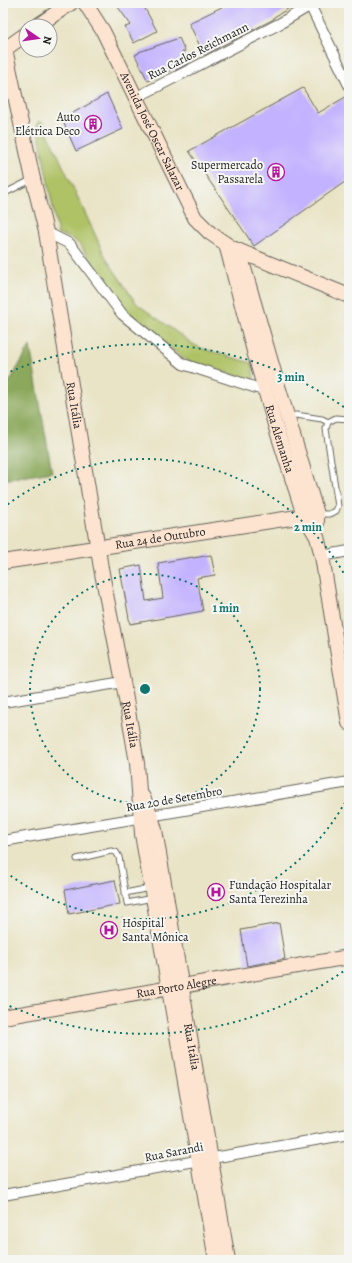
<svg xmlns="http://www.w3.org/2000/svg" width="352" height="1263" viewBox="0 0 352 1263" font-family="Alegreya,serif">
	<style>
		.green { fill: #afc266; stroke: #666f41 }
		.forest { fill: #8ba85b; stroke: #54623c }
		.building { fill: #c3b2ff }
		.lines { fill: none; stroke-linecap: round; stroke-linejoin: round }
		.lane-casing { stroke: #646258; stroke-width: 7 }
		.street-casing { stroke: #646258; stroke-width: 12 }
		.secondary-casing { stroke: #646258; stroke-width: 16 }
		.lane { stroke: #fff; stroke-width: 5 }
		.street { stroke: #fff; stroke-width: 10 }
		.secondary { stroke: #fde4d1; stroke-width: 14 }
		.ring { fill: none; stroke: #0f766e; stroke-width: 2; stroke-dasharray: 2 4 }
		.labels { text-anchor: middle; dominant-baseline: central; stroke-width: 4; stroke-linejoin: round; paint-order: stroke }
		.street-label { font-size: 12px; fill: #1c1c1c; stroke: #f6f6f2 }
		.poi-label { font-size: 12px; fill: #1c1c1c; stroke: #f6f6f2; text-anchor: end }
		.centre { fill: #0f766e; stroke: #f6f6f2; stroke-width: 2 }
		.ring-label { font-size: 12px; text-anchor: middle; font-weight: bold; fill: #0f766e; stroke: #f6f6f2; stroke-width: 4; stroke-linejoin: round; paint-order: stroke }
	</style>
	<rect width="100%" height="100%" fill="#f6f6f2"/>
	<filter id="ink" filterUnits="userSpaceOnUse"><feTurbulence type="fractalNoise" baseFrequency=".025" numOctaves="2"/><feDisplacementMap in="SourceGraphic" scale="8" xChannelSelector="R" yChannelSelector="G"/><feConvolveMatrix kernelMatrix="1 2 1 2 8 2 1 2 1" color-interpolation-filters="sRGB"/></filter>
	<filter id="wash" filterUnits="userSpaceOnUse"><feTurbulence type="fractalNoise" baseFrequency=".012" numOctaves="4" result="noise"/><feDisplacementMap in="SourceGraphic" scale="16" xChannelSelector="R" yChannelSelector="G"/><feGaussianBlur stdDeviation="0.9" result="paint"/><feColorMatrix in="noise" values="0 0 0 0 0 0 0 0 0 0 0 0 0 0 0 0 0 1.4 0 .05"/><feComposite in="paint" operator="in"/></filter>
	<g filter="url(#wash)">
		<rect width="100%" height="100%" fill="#e9e4c6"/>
		<path class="green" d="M39,121L43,123L106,258L132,297L137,304L193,344L200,348L252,363L254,379L251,380L190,362L184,359L129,315L121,306L81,246C74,239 68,236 58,235L37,125Z"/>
		<path class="forest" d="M30,346L52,472L3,480V388H6Z"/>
		<g id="blocks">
			<path class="building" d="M115,3H142L157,31L134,43L125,27L131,25Z
				M230,3H298L274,17V19L204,55L189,23Z
				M179,38L185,51L182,52L189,63L176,70L175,68L148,81L135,55L139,53V52Z
				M303,88L318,113L349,95V179L254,246L189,151Z
				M107,94L123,129L76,151L62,119Z
				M211,555L215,575L197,578L203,611L130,624L120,569L141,565L146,601L163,598L158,563L193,557V558Z
				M115,880L120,904L69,914L65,890Z
				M279,923L285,959L247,966L241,930Z"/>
		</g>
	</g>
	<g filter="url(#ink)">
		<use href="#blocks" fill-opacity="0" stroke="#646258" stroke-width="1"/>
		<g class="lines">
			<g class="lane-casing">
				<path id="lane" d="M3,194L33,179
					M289,417L296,415L322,419L328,422
					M318,514H329L336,511L338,506L326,429L328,422L336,418L349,419
					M77,859L111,851L116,852L119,857L127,903L153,898
					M125,893L150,888"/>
			</g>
			<g class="street-casing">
				<path id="street" d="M309,3L349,85
					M135,98L279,24L314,3
					M46,232L70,244L122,314L183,364L266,391
					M322,556L349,551
					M3,702L123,682
					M3,841L349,782
					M3,1195L349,1134"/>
			</g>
			<g class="secondary-casing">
				<g id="secondary">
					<path id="s1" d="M85,3L103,31L195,218L210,233L232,248L349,296"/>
					<path d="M37,26L71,3"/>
					<path id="s2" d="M3,47L5,49L33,179L46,232L101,568L123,682L137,763L142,834L216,1260"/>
					<path d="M5,49L26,34"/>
					<path id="s3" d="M226,244L255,355L276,428L304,515L317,537L322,556L349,723"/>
					<path d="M239,251L278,386L317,514V523"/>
					<path id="s4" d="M3,562L317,514"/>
					<path id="s5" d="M143,797L151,816L155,830L228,1260"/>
					<path id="s6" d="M3,1017L349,957"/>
				</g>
			</g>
			<use href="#lane" class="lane"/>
			<use href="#street" class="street"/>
			<use href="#secondary" class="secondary"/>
		</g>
	</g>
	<g class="ring">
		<circle cx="145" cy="689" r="115"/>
		<path d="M348 797A230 230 0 0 1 3 870M3 508A230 230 0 0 1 348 581"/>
		<path d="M348 968A345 345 0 0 1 5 1004M5 374A345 345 0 0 1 348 410"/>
	</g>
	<defs>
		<g id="building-ring" transform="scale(0.9)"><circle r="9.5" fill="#f6f6f2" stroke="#b5179e" stroke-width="1.5"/><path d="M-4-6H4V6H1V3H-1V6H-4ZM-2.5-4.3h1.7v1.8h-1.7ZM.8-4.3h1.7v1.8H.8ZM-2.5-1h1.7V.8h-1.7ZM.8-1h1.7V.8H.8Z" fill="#b5179e"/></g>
		<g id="hospital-ring" transform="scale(0.9)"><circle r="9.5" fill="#f6f6f2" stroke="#b5179e" stroke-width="1.5"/><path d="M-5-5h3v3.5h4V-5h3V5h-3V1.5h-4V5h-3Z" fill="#b5179e"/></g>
	</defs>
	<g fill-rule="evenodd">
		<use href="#building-ring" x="93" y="124"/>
		<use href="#building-ring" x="276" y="172"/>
		<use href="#hospital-ring" x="216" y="892"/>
		<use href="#hospital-ring" x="109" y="930"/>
	</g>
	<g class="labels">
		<g class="street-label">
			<text transform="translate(198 51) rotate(-27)">Rua Carlos Reichmann</text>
			<text stroke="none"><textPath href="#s1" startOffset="145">Avenida José Oscar Salazar</textPath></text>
			<text stroke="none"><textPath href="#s2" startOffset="366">Rua Itália</textPath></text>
			<text stroke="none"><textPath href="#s3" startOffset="202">Rua Alemanha</textPath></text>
			<text stroke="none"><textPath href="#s4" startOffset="159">Rua 24 de Outubro</textPath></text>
			<text stroke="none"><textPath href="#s2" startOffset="690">Rua Itália</textPath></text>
			<text transform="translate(174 799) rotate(-10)">Rua 20 de Setembro</text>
			<text stroke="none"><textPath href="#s6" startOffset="176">Rua Porto Alegre</textPath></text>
			<text stroke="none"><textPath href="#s5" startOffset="255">Rua Itália</textPath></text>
			<text transform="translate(174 1152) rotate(-11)">Rua Sarandi</text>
		</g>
		<g class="poi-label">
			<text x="80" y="117">Auto<tspan x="80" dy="14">Elétrica Deco</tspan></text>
			<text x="263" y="165">Supermercado<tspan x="263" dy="14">Passarela</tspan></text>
			<text x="229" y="885" text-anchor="start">Fundação Hospitalar<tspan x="229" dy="14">Santa Terezinha</tspan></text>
			<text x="122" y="923" text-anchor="start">Hospital<tspan x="122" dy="14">Santa Mônica</tspan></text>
		</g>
	</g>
	<circle cx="145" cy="689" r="6" class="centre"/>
	<g class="ring-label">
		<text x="291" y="381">3 min</text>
		<text x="308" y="531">2 min</text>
		<text x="226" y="612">1 min</text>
	</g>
	<rect width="352" height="1263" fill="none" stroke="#f6f6f2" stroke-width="16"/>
	<g transform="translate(38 38) rotate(103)"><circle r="19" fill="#f6f6f2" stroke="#9f9f9c"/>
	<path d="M0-3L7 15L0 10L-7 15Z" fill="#b5179e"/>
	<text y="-6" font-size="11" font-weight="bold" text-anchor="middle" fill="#1c1c1c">N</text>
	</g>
</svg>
